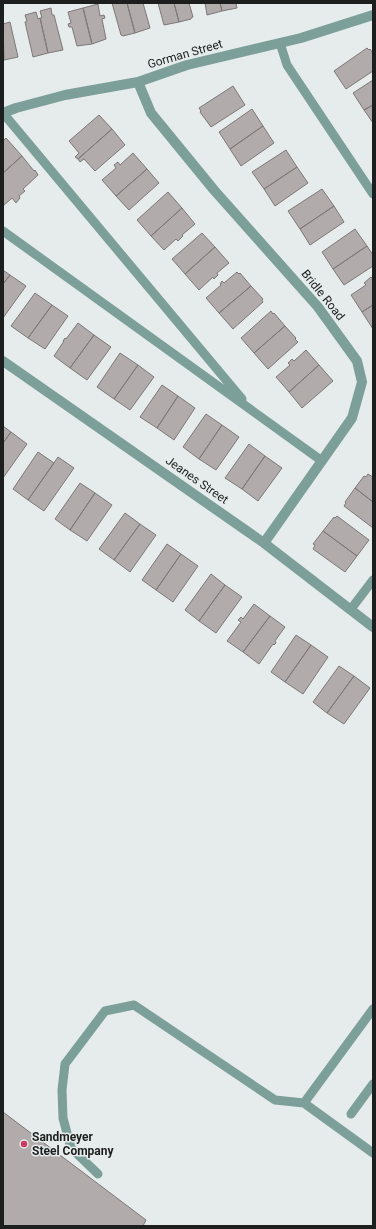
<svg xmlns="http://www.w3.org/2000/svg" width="376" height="1229" viewBox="0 0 376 1229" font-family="Roboto,sans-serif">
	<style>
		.building { fill: #b1abab; stroke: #7e7878 }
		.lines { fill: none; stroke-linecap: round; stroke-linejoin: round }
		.lane { stroke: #7c9f99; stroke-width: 9 }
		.street { stroke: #7c9f99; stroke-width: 10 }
		.poi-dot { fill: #ca3b63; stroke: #e5eceb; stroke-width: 1.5 }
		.labels { text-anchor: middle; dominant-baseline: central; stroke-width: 3; stroke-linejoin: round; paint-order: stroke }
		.street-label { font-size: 12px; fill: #1d1f1f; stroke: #e5eceb }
		.poi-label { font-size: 12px; font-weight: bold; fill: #1d1f1f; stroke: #e5eceb; text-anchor: start }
	</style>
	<rect width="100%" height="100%" fill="#e5eceb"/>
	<path class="building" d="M112,3H127L135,33L123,36L121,35Z
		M127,3H143L150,28L135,33Z
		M158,3H174L179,22L164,25Z
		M174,3H189L193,17L191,18V19L179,22Z
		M205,3H220L222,11L207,15Z
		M220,3H236L237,8L222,11Z
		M98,4L100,16L104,15L105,18L102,19L106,39L92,44L83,8Z
		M51,8L52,15H54L63,50L48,53L40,18H42L40,11Z
		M83,8L92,44L77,46L72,27H69L68,24L71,23L68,12Z
		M36,12L38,19L40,18L48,53L33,57L25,22L27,21L25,15Z
		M10,22L18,57L4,60L3,24Z
		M367,48L369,50L370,49L373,53V71L346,89L334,71Z
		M373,80V105L364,110L353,93Z
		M233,86L245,105L211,127L200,112L201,111L199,108Z
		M373,105V123L364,110Z
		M252,109L263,126L230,149L219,132Z
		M99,115L112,129L78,159L75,157L79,153L69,141Z
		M263,126L274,143L241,166L230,149Z
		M112,129L125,145L95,171L84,159L80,162L78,159Z
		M6,138L22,156L3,173V141Z
		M286,150L297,167L264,189L252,172Z
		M133,153L147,169L116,196L102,180L116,168L114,165L118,162L120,165Z
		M22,156L34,171L35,170L38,175L23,189L25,191L19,196L20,198L16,203L12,198L3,206V173Z
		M297,167L308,183L275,206L264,189Z
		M147,169L159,183L129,210L116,196Z
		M322,189L334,206L300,229L288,211Z
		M168,192L182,208L151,236L137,220Z
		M334,206L344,222L310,245L300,229Z
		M182,208L195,224L182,235L183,236L178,241L176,239L164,250L151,236Z
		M355,229L367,246L333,269L322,252Z
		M202,233L215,247L185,274L172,259Z
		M367,246L373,255V266L344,285L333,269Z
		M215,247L229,263L217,273L218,275L214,279L213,277L199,290L185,274Z
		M3,270L10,275L3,284Z
		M237,272L239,274L240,273L251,286L219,313L206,298L221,285L220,284L222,281L224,283Z
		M10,275L26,286L3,318V284Z
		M371,277L373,280V305L362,312L351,295L366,285L364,283Z
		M251,286L263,299L262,300L263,302L233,329L219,313Z
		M35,293L52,305L28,338L11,326Z
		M52,305L68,316L45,349L28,338Z
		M373,305V329L362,312Z
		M271,311L273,314L274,313L285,326L254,353L241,338Z
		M78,323L94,335L70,368L54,356L64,341H63L65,338L66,339Z
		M285,326L296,338L295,339L298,342L268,369L254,353Z
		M94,335L111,347L87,380L70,368Z
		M306,350L319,365L289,392L276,377L290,365L288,363L292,359L294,361Z
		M120,353L138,365L114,399L97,387Z
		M138,365L154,377L130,410L114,399Z
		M319,365L333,381L302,408L289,392Z
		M162,385L178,396L157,428L140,417Z
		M178,396L195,408L174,440L157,428Z
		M206,414L222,425L199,459L183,447Z
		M222,425L239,437L216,470L199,459Z
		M3,426L11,432L3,443Z
		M11,432L27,444L3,478V443Z
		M249,444L265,456L242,489L225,478Z
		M38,452L54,463L28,500L13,489Z
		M265,456L282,468L258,501L242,489Z
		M58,457L74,468L44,511L28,500Z
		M368,474L373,477V502L355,488L364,476L366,477Z
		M80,483L95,493L70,530L55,519Z
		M355,488L373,502V528L344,506L346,503L345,502Z
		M95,493L112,505L87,541L70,530Z
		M125,513L140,524L114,560L99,549Z
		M337,516L369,540L357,556L323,531L334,517L335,518Z
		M140,524L156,535L130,572L114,560Z
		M323,531L357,556L345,572L313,549L315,545L313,544Z
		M167,544L181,554L156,590L142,580Z
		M181,554L198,566L173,602L156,590Z
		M211,574L225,585L199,621L185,610Z
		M225,585L242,597L216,633L199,621Z
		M254,604L270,616L243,652L227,641L241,622L238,620L241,617L243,619Z
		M270,616L285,627L275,641L276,643L274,645L273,644L259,664L243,652Z
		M296,635L311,645L285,682L271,672Z
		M311,645L328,657L303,694L285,682Z
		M339,666L354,676L327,713L313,702Z
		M354,676L370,688L344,724L327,713Z
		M3,1112L146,1220L143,1226H3Z"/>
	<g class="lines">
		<path class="lane" d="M280,43L287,65L373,194
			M3,113L242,399
			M3,231L322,461
			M351,609L373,580
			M373,1009L304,1103L373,1153
			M351,1114L373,1084
			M98,1174L71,1148L63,1118L62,1090L65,1064L105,1011L134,1005L275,1100L304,1103"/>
		<path class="street" d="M138,82L151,113L214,190L318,307L357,361L362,382L352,418L264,543
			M3,113L16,108L65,95L138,82L187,65L301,38L373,15
			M3,361L264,543L373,627"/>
	</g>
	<circle class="poi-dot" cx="24" cy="1144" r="4"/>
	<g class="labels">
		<g class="street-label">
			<text transform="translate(185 54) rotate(-16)">Gorman Street</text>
			<text transform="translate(323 295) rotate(51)">Bridle Road</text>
			<text transform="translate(197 480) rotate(35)">Jeanes Street</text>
		</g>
		<g class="poi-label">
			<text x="32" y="1137">Sandmeyer<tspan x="32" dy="14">Steel Company</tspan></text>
		</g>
	</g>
	<rect width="376" height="1229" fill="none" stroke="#1d1f1f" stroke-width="8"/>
</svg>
